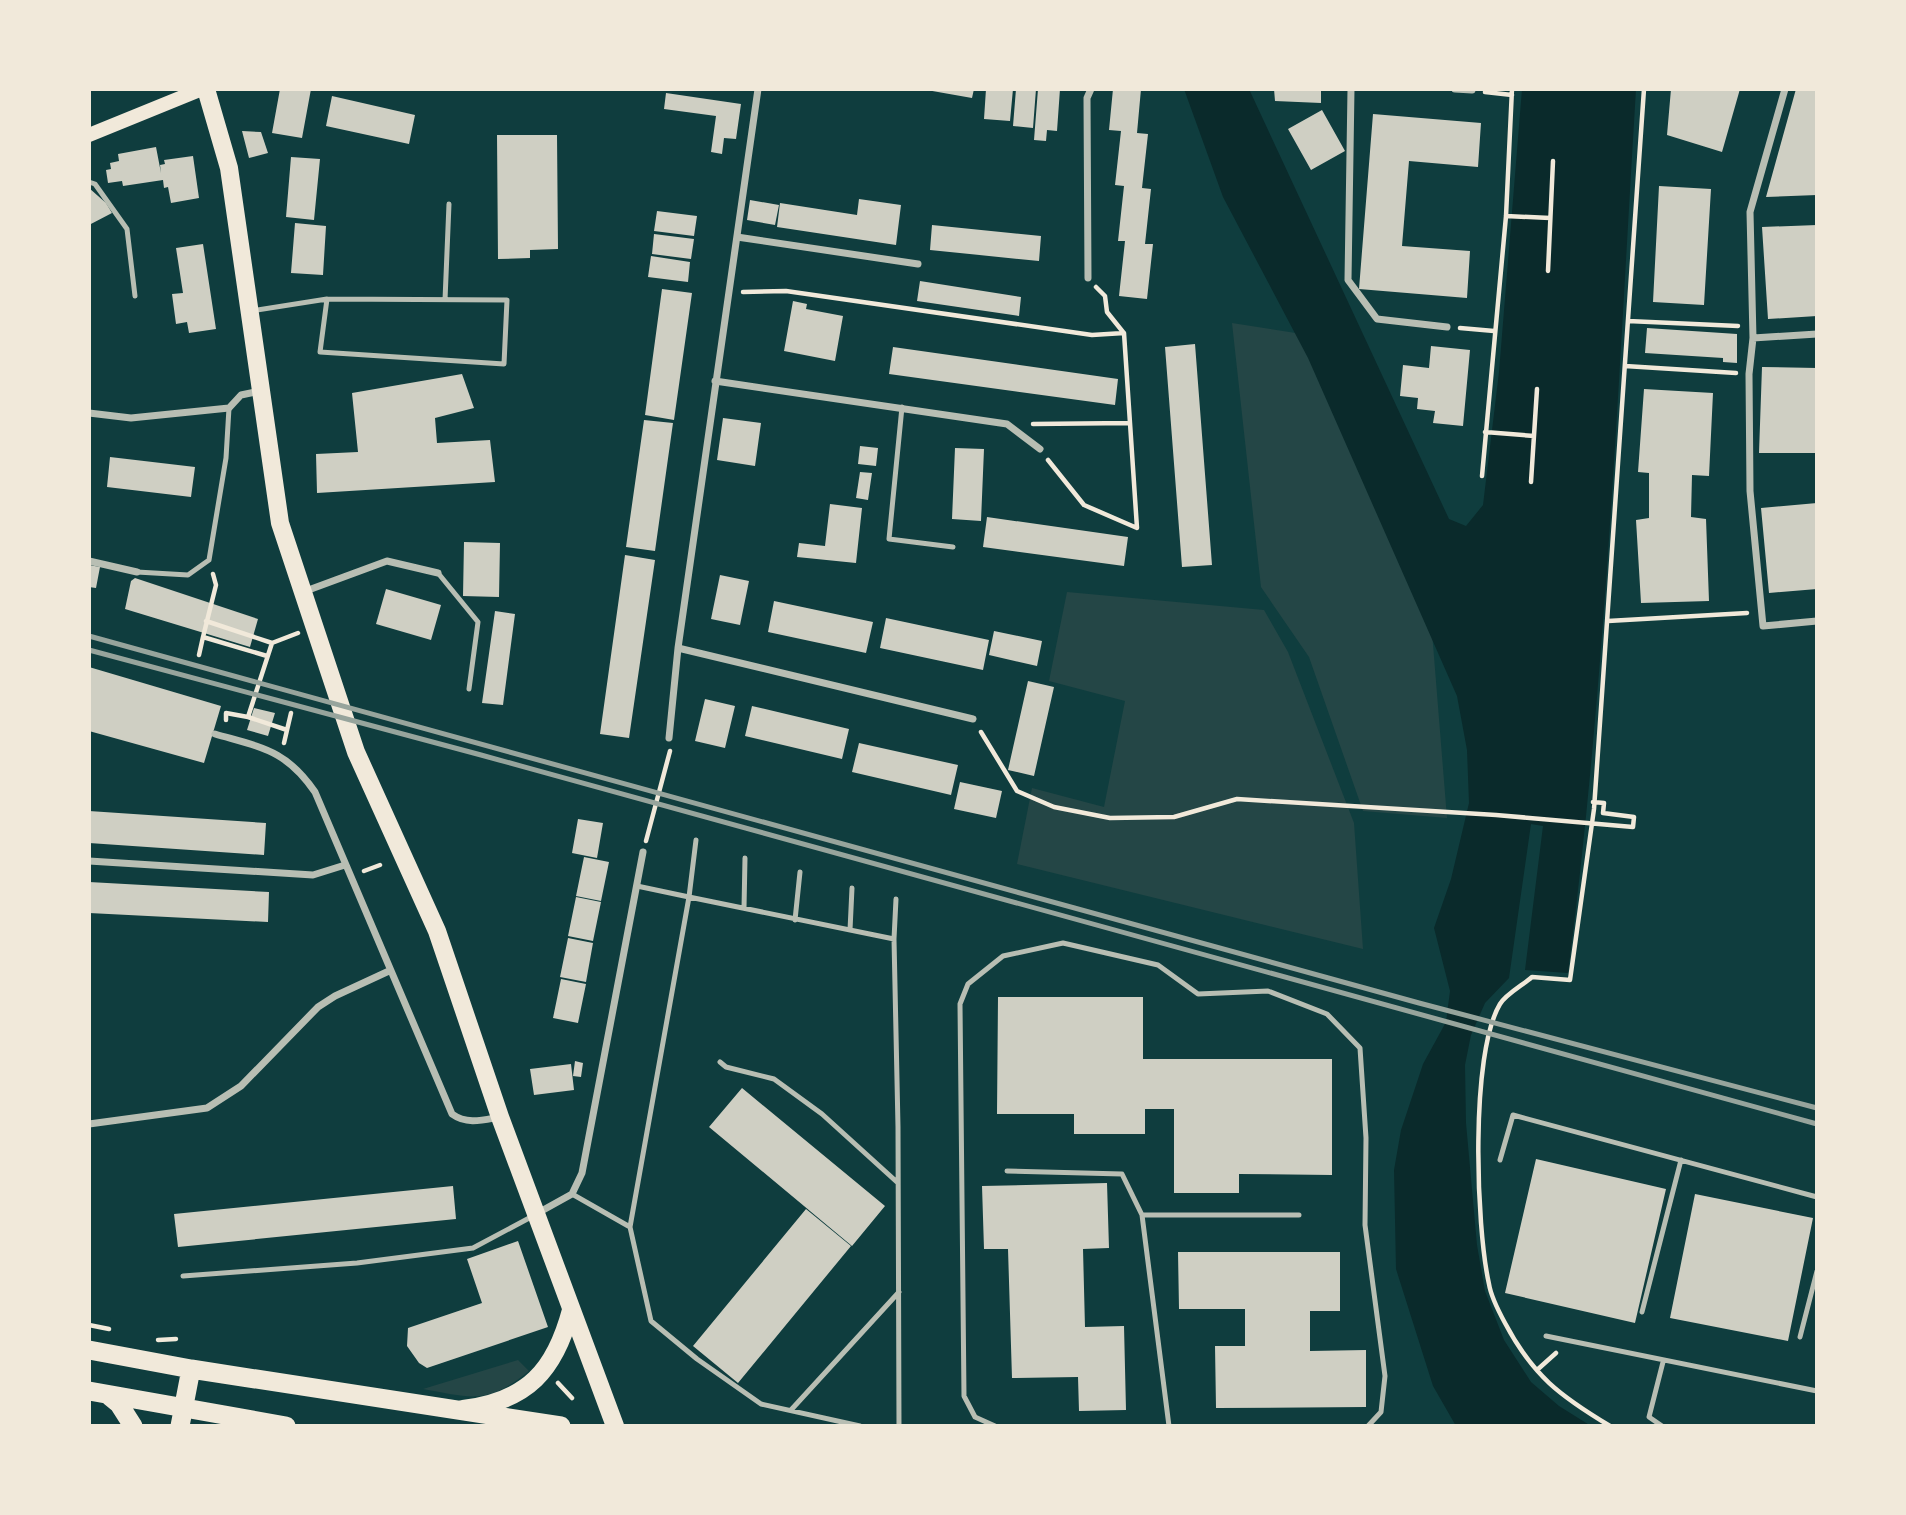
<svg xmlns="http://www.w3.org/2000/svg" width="1906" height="1515" viewBox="0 0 1906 1515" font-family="'DM Sans',sans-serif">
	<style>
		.green { fill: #244646 }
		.water { fill: #0a2a2b }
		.building { fill: #cfcfc3 }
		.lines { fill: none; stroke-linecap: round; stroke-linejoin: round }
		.path { stroke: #f1e9da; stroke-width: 4.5 }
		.service { stroke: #b8beb3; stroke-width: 5 }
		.minor { stroke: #b8beb3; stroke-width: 7 }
		.secondary { stroke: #f1e9da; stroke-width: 14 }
		.primary { stroke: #f1e9da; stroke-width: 18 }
		.trunk { stroke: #f1e9da; stroke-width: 19 }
		.rail { stroke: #97a49c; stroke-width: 5 }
	</style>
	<rect width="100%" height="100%" fill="#0f3d3e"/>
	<path class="green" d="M1232,323L1302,334L1430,607L1447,818L1363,811L1309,657L1261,587Z
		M1067,592L1264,610L1288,652L1354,823L1363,949L1017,864L1032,788L1104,807L1125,701L1049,681Z
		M518,1360L529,1371C487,1405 473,1398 423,1389Z"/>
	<path class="water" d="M1184,89H1249L1449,519L1466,526L1483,505L1499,372L1522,89H1636C1618,384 1606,680 1568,973L1525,970L1543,826L1531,824L1509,978L1485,1003L1471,1035L1465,1065L1466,1123L1477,1245L1485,1291L1504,1340L1531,1382L1559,1406L1591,1426H1456L1433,1386L1396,1269L1394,1170L1401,1130L1423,1064L1446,1022L1450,991L1434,928L1451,879L1469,803L1467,750L1457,696L1308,358L1223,197Z"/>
	<path class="building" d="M280,89H311L302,138L272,133Z
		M921,89H974L972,98Z
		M986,89H1013L1010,121L984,119Z
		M1016,89H1036L1033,128L1013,126Z
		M1038,89H1060L1057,131L1047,130L1046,141L1034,140Z
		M1113,89H1141L1137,133L1148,134L1142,188L1151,189L1145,244H1153L1147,299L1119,296L1125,241H1118L1124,186L1115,185L1121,131L1109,130Z
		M1274,89H1321V103L1275,101Z
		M1671,89H1740L1722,152L1667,135Z
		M1796,89H1817V195L1766,197Z
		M666,93L741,104L736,139L724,138L722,154L711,152L716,116L664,109Z
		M332,96L415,115L409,144L326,126Z
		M1322,110L1345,151L1311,170L1288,129Z
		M1373,114L1481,123L1478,167L1409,161L1402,246L1470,251L1467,298L1359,289Z
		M242,131L261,132L268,153L249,158Z
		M497,135H557L558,249L530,250V258L498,259Z
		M156,147L161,173L160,165L165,164L164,160L193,156L199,198L171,203L168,187L164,188L163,180L123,186L122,181L108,183L106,170L111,169L110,163L119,161L118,154Z
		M291,157L320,159L314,220L286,217Z
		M1659,186L1711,189L1704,305L1653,302Z
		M89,188L106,203L112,213L89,225Z
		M859,199L901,205L896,245L777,227L780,203L857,215Z
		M750,200L779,205L775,225L747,220Z
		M657,211L697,216L694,236L654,231Z
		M295,223L326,226L323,275L291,273Z
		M932,225L1041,236L1039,261L930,250Z
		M1817,225V316L1768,319L1762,227Z
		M654,234L694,239L691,259L652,254Z
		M203,244L216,329L189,333L187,322L176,324L172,294L183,293L176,248Z
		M651,256L690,262L688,282L648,277Z
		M920,281L1021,297L1019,316L917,301Z
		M662,289L692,293L674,420L645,415Z
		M793,301L807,304L806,309L843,316L835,361L784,351Z
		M1647,328L1737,334V363L1723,362V358L1645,353Z
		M1195,344L1212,565L1182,567L1165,347Z
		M1431,346L1470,350L1463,426L1433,423L1435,411L1417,409L1418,398L1400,396L1403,365L1429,368Z
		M893,347L1118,379L1115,405L889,374Z
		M1762,367L1817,368V453H1759Z
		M462,374L474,408L435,418L437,443L490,440L495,482L317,493L316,454L358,452L352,393Z
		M1644,389L1713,393L1709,476L1692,475L1691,517L1706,519L1709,601L1641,603L1636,520L1649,518V473L1638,472Z
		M723,418L761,423L755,466L717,460Z
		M644,420L673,423L655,551L626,547Z
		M860,446L878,448L876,466L858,464Z
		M955,448L984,449L981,521L952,519Z
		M110,457L195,467L191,497L107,487Z
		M860,472L872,473L868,500L856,498Z
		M1817,503V589L1769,593L1761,508Z
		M830,504L862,508L856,563L797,557L799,543L825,546Z
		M987,517L1128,537L1124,566L983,547Z
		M464,542L500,543L499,597L463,596Z
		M625,555L655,560L629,738L600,734Z
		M89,565L100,567L96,588L89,587Z
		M720,575L749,581L740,625L711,619Z
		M135,578L258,619L250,647L125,609L131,581Z
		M386,589L441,605L431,640L376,624Z
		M774,601L873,622L866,653L768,632Z
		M495,611L515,614L503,705L482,703Z
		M886,618L989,640L983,670L880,648Z
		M994,631L1042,641L1037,666L989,655Z
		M89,667L221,706L204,763L89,731Z
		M1028,681L1054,687L1034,776L1008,770Z
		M705,699L735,706L725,748L695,741Z
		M752,706L849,729L842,759L745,736Z
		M254,708L275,713L268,736L247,730Z
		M859,743L958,765L951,795L852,772Z
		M960,782L1002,791L996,818L954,809Z
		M89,811L266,823L264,855L89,843Z
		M578,819L603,823L597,858L572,853Z
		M584,857L609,862L601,901L576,896Z
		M89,882L269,892L268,922L89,913Z
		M576,897L601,902L593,941L568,936Z
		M568,938L593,943L586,982L560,977Z
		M561,979L586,984L578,1023L553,1018Z
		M998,997H1143V1059H1332V1175L1239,1174V1193H1174V1109H1145V1134H1074V1114H997Z
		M575,1061L583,1063L581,1077L573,1076Z
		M571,1064L574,1090L534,1095L530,1069Z
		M742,1088L885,1206L852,1246L709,1127Z
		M1536,1159L1666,1189L1635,1323L1505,1293Z
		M1107,1183L1109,1248L1083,1249L1085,1327L1124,1326L1126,1410L1079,1411L1078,1377L1012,1378L1008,1249H984L982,1186Z
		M453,1186L456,1219L178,1247L174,1214Z
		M1695,1194L1813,1218L1788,1341L1670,1318Z
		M806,1209L851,1246L738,1383L693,1346Z
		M518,1241L548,1327L427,1368L419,1363L407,1346L408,1328L482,1303L467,1259Z
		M1178,1252H1340V1311H1310V1351L1366,1350V1407L1216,1408L1215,1346H1245V1309H1179Z"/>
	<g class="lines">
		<path class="path" d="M1485,92L1512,95
			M1506,216L1550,218
			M1548,271L1553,161
			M1096,287L1105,296L1107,312L1123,332
			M743,292L786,291L1092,335L1124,333L1137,528L1084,505L1048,460
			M1628,321L1738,326
			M1460,328L1494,331
			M1625,366L1736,373
			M1033,424L1130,423
			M1485,432L1534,436
			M1482,476L1506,216L1512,89
			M1531,482L1537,389
			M213,574L216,585L203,637L267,656
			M206,621L272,643L298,633
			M1608,621L1747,613
			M272,643L248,717L287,730
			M199,655L203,637
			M226,720V713L248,717
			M981,732L1017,791L1054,807L1110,818L1174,817L1237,799L1496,815L1633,827L1634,817L1603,813L1604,803L1593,802
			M284,743L291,713
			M646,841L670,751
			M364,871L380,865
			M89,1325L109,1329
			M158,1340L176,1339
			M1537,1370L1556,1353
			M558,1383L572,1398
			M1610,1426C1560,1396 1533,1376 1505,1323C1499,1312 1491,1297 1489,1284C1476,1226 1470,1054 1500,1004C1506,994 1523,985 1532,977L1570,980L1594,809L1644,89"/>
		<path class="service" d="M89,182L95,184L127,229L135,296
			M445,300L449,204
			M251,311L327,299L507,300L504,364L320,352L327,299
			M902,407L889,539L953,547
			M137,572L188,575L209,560L226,458L229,408
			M438,573L478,622L469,689
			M637,886L689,897L696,840
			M744,908L745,858
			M795,920L800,872
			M850,930L852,888
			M894,939L896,899
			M720,1062L726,1067L774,1079L822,1114L898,1183
			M1500,1160L1513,1115L1817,1197
			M1007,1171L1122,1174L1142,1215L1169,1426
			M572,1194L630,1227
			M1142,1215H1299
			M183,1276L357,1263L473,1248L533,1216
			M1642,1312L1681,1160
			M1546,1336L1817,1391
			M1800,1337L1817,1271
			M791,1410L899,1292
			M860,1426L761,1404L697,1359L651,1321L630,1227L689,897L894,939L898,1127L899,1426
			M995,1426L975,1417L964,1396L960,1004L968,984L1003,956L1063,943L1158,965L1198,994L1268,991L1327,1014L1360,1048L1366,1138L1365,1225L1385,1376L1381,1412L1368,1426
			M1662,1426L1649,1417L1663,1362"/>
		<path class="minor" d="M1351,89L1348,280L1377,319L1447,327
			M1455,89L1472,90
			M1785,89L1750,212L1753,338L1749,374L1750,491L1763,626L1817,621
			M737,237L918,264
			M1088,278L1087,98L1091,89
			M1753,338L1817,334
			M715,381L1007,424L1040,449
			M89,413L131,418L229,408L241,395L260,391
			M89,561L137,572
			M303,592L387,561L438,573
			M678,648L973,719
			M215,734C263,748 286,750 315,792L452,1114C467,1125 483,1120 499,1117
			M669,738L678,648L758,89
			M89,861L313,875L345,865
			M89,1124L207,1108L241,1086L318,1007L335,996L389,971
			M536,1214L572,1194L582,1173L643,852"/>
		<path class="secondary" d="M89,135L202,89"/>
		<path class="primary" d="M206,89L229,168L280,523L356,752L437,931L500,1117L615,1426
			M463,1409C528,1401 555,1370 571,1310"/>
		<path class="trunk" d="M89,1350L191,1369L561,1426
			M89,1391L286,1426
			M108,1395L119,1404L133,1426
			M180,1426L191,1369"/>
		<path class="rail" d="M89,636L1419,1003L1817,1108
			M89,650L481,755L1817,1124"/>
	</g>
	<rect width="1906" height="1515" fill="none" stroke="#f1e9da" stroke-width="182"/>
</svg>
